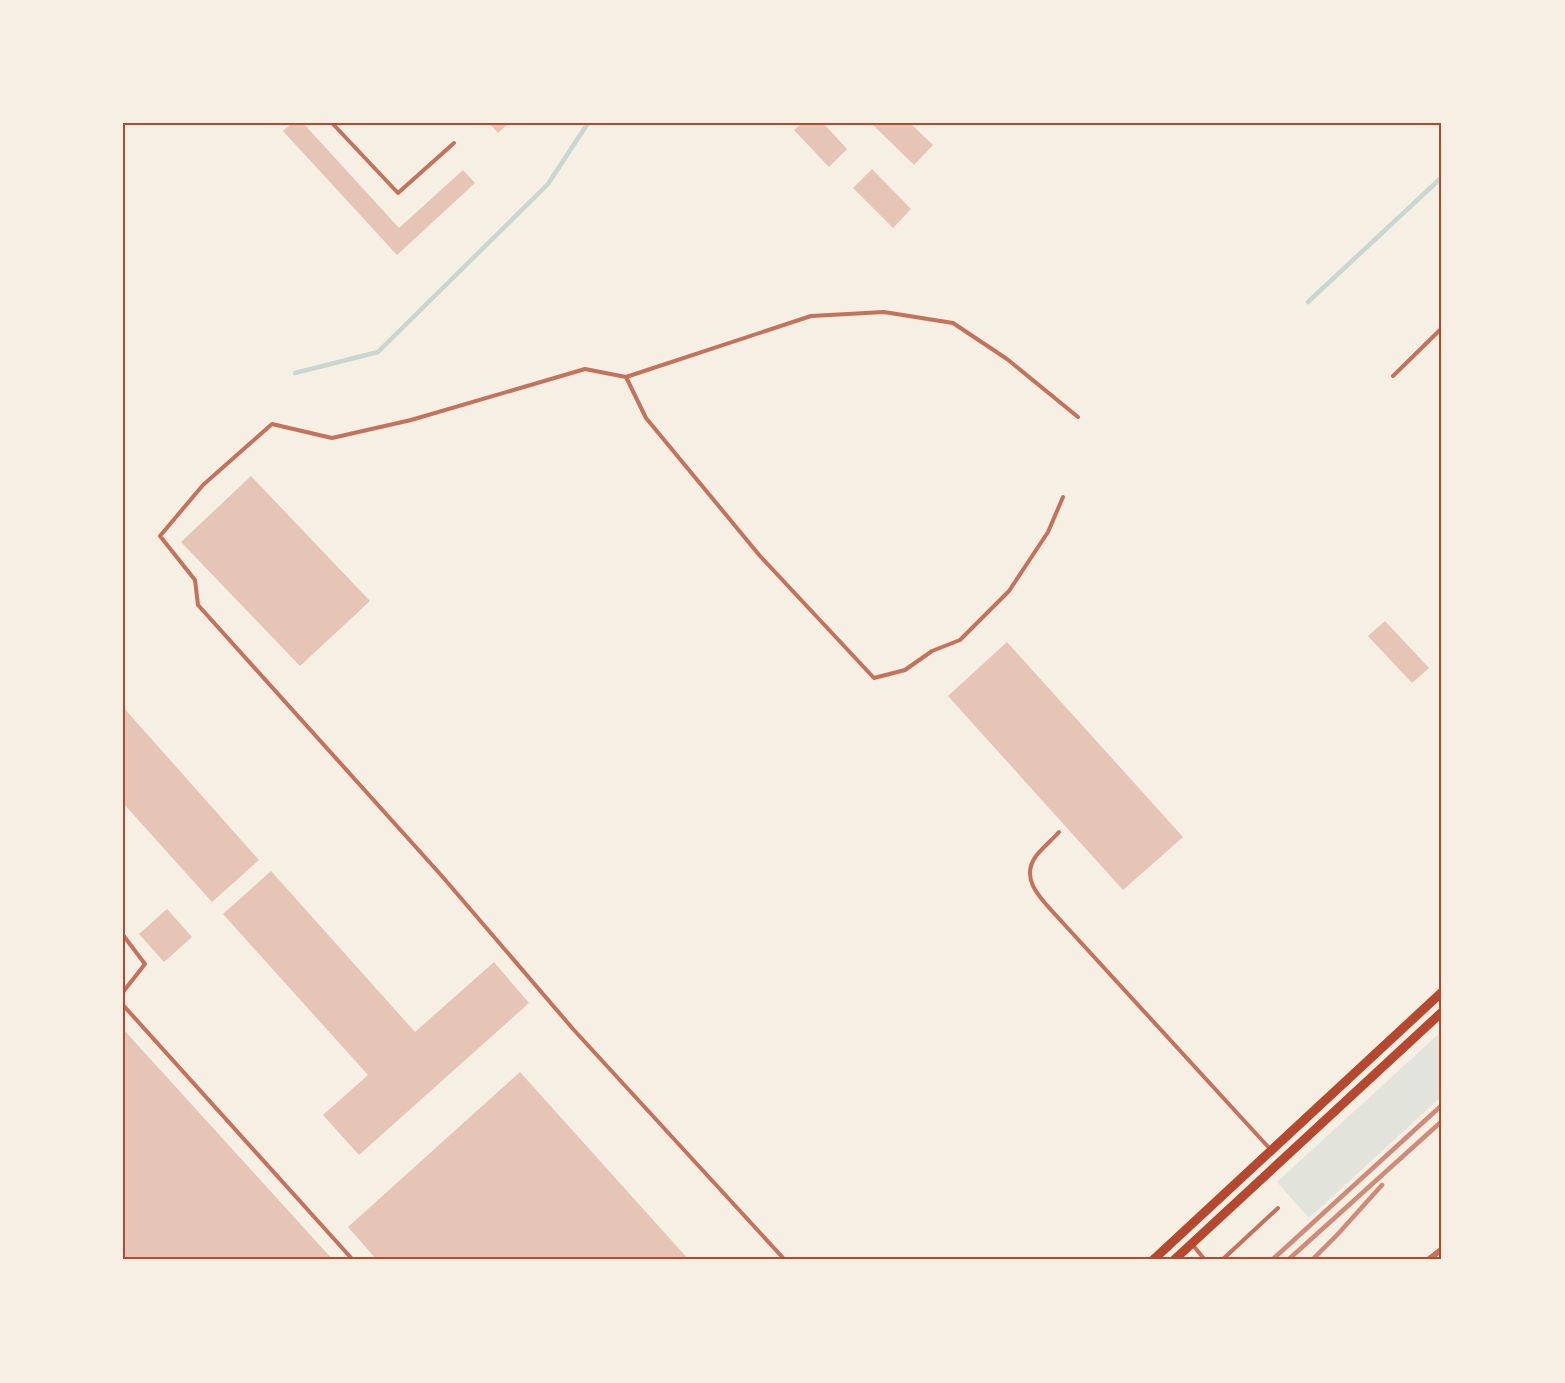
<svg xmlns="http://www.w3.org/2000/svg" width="1565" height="1383" viewBox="0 0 1565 1383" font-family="'Golos Text',sans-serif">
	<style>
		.green { fill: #e2e4dc }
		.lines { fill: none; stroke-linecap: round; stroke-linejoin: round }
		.stream { stroke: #c9d6d2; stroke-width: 4.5 }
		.building { fill: #e6c5b7 }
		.service { stroke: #c5725c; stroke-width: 4 }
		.minor { stroke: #c5725c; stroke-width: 6 }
		.secondary { stroke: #b5482f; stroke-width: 9 }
		.rail { stroke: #cf8b77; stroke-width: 4.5 }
		.neatline { fill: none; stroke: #b5482f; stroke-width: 2 }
	</style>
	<rect width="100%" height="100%" fill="#f6efe4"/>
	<path class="green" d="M1442,1031V1096L1309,1218L1277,1182Z"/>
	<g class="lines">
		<path class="stream" d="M1308,302L1442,177
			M295,373L378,352L548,184L588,123"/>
	</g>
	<path class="building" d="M292,123H303L399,228L463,170L475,183L397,255L283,131Z
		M489,123H509L498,133Z
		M802,123H823L847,149L829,167L794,130Z
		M871,123H910L933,145L914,165Z
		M872,169L911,209L893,228L853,188Z
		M251,476L370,601L300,666L181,542Z
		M1385,621L1429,668L1412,683L1368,636Z
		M1007,642L1183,837L1123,890L948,696Z
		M123,707L259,860L212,902L123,803Z
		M271,871L415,1032L494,962L529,1003L359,1155L323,1115L368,1075L223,914Z
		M167,909L192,937L164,962L139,934Z
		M123,1029L333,1260H123Z
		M520,1072L689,1260H377L348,1227Z"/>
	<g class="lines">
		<path class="service" d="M332,123L398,193L454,143
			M1393,376L1442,328
			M626,377L646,418L760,556L874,678L905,670L932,651L960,640L1009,591L1048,532L1063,497
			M1059,832C1052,840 1043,847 1036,856C1017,882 1047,904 1063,923L1271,1150
			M123,935L145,964L123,992
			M123,1005L353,1260
			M1192,1244L1205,1260
			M785,1260L573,1029L441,875L198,605L195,580L160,536L203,485L272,424L332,438L411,420L585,369L626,377L811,316L884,312L953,323L1007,359L1078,417
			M1222,1260L1278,1208"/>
		<path class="minor" d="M1428,1260L1442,1249"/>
		<path class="secondary" d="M1153,1260L1442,992
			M1174,1260L1442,1012"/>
		<path class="rail" d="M1272,1260L1442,1105
			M1288,1260L1442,1121
			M1312,1260L1337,1235L1382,1185"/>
	</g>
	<rect width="1565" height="1383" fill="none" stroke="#f6efe4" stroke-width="249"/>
	<rect x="124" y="124" width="1316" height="1134" class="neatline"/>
</svg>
